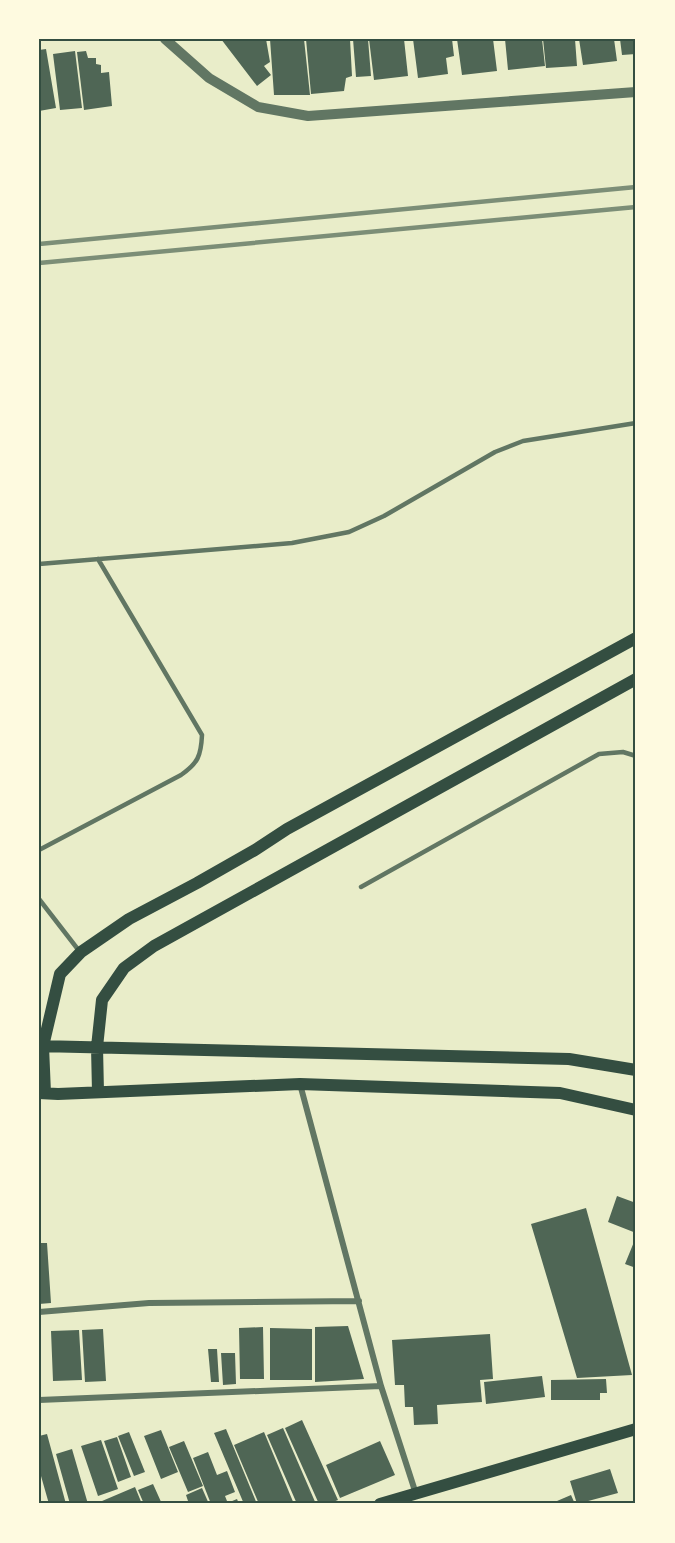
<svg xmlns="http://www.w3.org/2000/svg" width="675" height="1543" viewBox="0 0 675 1543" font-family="'PT Sans Narrow',sans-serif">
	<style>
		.building { fill: #4f6655 }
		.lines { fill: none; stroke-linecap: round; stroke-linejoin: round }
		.service { stroke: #617663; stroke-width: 4.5 }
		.minor { stroke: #617663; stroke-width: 6 }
		.tertiary { stroke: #617663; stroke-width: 10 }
		.secondary { stroke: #344e41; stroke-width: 12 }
		.rail { stroke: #7c8e77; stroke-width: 4.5 }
		.neatline { fill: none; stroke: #344e41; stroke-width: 2 }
	</style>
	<rect width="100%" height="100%" fill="#e9edc9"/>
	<path class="building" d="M221,39H266L270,62L264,66L271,75L257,86Z
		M270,39H304L310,95H274Z
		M306,39H350L352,76L346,78L344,91L311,94Z
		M353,39H368L371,76L356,77Z
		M369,39H404L408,76L374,80Z
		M413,39H452L454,56L446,58L448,74L418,78Z
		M457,39H493L497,71L462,75Z
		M505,39H542L545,66L508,70Z
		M543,39H575L577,66L546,68Z
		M579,39H614L617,61L583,65Z
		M620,39H636V54L622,55Z
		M46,49L56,108L39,111V50Z
		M75,51L82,108L60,110L53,54Z
		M86,51L88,58H96V64L101,65V73L109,72L112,106L84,110L77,52Z
		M617,1196L636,1203V1233L608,1222Z
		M586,1208L632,1375L577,1378L531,1224Z
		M636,1237V1268L625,1264Z
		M39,1243H47L51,1303L39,1304Z
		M348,1326L364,1379L315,1382V1327Z
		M263,1327L264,1379H240L239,1328Z
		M270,1328L312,1329V1380H270Z
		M103,1329L106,1381L85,1382L82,1330Z
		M79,1330L82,1380L53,1381L51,1331Z
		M490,1334L493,1379L480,1380L482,1402L437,1405L438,1424L414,1425L413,1407H405L404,1385H395L392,1340Z
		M208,1349H217L219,1382H211Z
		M221,1353H235L236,1384L223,1385Z
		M542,1376L545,1397L486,1404L484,1382Z
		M606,1379L607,1393H600V1400H551V1380Z
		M302,1420L338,1500L328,1504H319L285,1428Z
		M283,1428L316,1504H297L267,1435Z
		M226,1429L257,1504H244L214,1433Z
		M161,1430L178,1472L161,1479L144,1436Z
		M129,1432L145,1472L134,1476L118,1436Z
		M264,1432L294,1504H259L234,1445Z
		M47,1434L66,1504H49L39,1469V1436Z
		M117,1437L131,1477L118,1482L104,1441Z
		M101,1440L118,1489L98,1496L81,1446Z
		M184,1441L203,1486L188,1492L169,1447Z
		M380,1441L395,1475L340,1498L326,1465Z
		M72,1449L88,1504H70L56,1454Z
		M208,1452L217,1475L227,1471L235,1492L225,1496L227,1501L220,1504H211L193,1458Z
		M610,1469L618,1493L577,1504L570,1481Z
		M153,1484L162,1504H144L138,1490Z
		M135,1487L142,1504H95Z
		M202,1488L209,1504H189L186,1495Z
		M571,1495L575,1504H550Z
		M237,1499L239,1504H225Z"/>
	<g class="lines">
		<path class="service" d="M39,564L292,543L349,532L384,516L495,452L523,441L636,423
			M39,850L181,775C198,763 201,756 202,735L98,559
			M361,887L599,754L623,752L636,756
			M39,899L80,952"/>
		<path class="minor" d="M300,1084L381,1386L416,1494
			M39,1312L149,1303L359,1301
			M39,1400L381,1386"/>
		<path class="tertiary" d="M165,39L209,78L258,107L308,116L636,92"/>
		<path class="secondary" d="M39,1046L569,1059L636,1070
			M98,1092L97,1047L102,1000L124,968L154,946L636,679
			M39,1093L58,1094L300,1084L560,1093L636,1110
			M45,1093L43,1046L60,974L81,952L129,919L197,883L255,850L287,829L636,638
			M380,1504L636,1429"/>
		<path class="rail" d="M39,244L636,187
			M39,263L636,207"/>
	</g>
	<rect width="675" height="1543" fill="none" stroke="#fefae0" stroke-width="81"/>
	<rect x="40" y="40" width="594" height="1462" class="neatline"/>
</svg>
